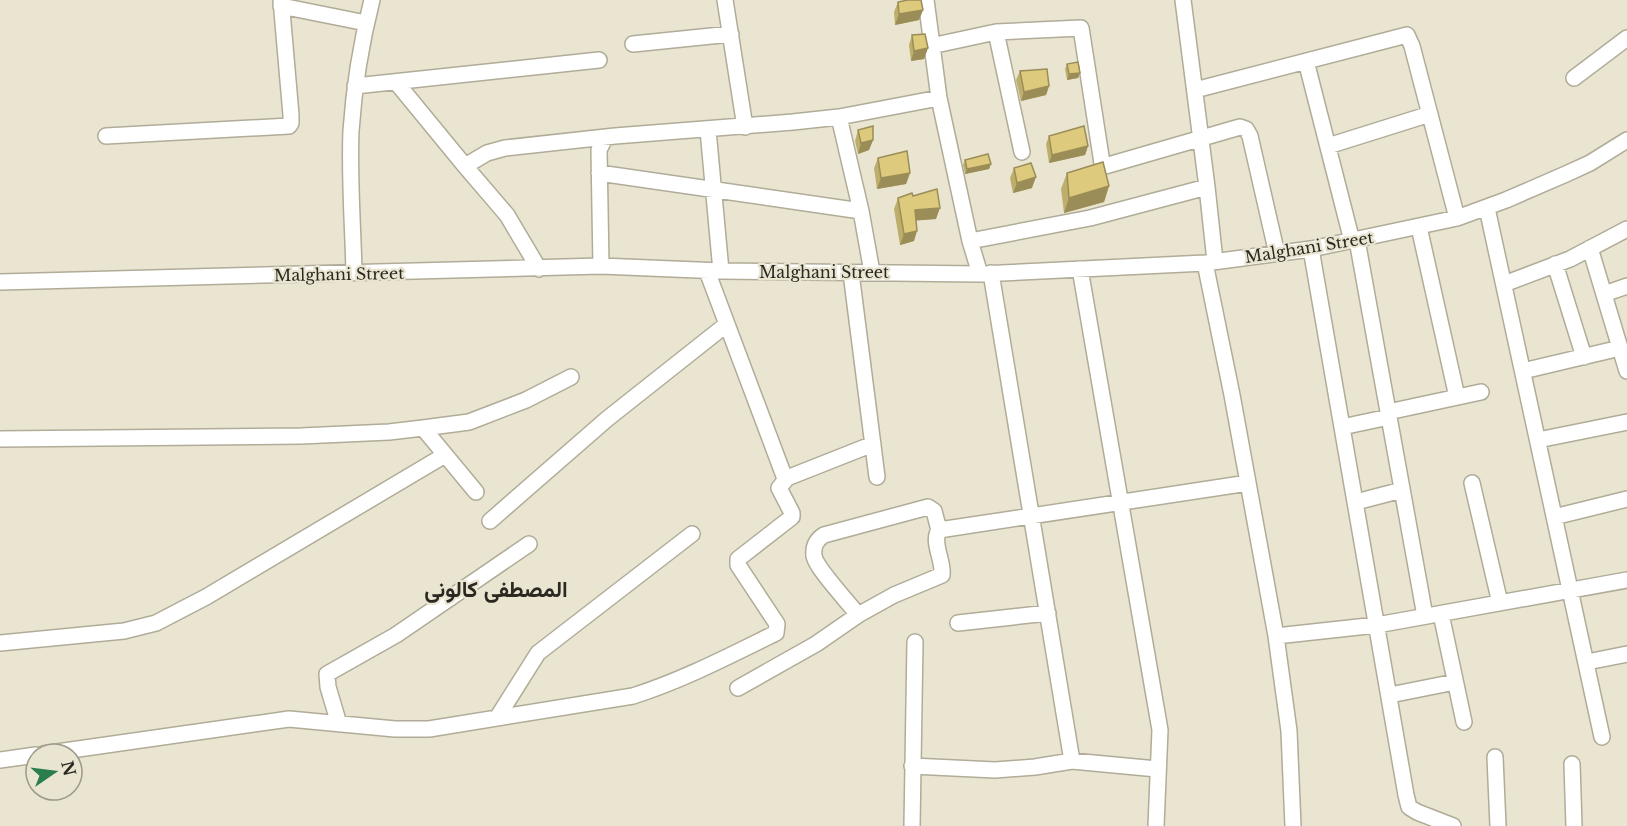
<svg xmlns="http://www.w3.org/2000/svg" width="1627" height="826" viewBox="0 0 1627 826" font-family="'Libre Baskerville',Vazirmatn,serif">
	<style>
		.lines { fill: none; stroke-linecap: round; stroke-linejoin: round }
		.street-casing { stroke: #b0ac98; stroke-width: 18 }
		.street { stroke: #fff; stroke-width: 15 }
		.wall { fill: #beae6b }
		.shaded-wall { fill: #9b8d57 }
		.building { fill: #ddca7c; stroke: #9b8d57; stroke-width: 1.5 }
		.labels { text-anchor: middle; dominant-baseline: central; stroke-width: 4.5; stroke-linejoin: round; paint-order: stroke }
		.street-label { font-size: 16px; fill: #2a2821; stroke: #eae5d1 }
		.district-label { font-size: 22px; font-weight: bold; fill: #2a2821; stroke: #eae5d1 }
	</style>
	<rect width="100%" height="100%" fill="#eae5d1"/>
	<g class="lines">
		<g class="street-casing">
			<path id="street" d="M725,0L745,127
				M926,0L939,98L970,241L980,274
				M1183,0L1207,187L1215,261
				M281,6L366,23
				M996,32L1022,152
				M633,44L731,34
				M931,46L996,32L1081,28L1102,163L1105,166L1240,127L1246,129L1250,136L1277,254
				M1306,61L1352,241
				M1574,78L1627,38
				M396,82L465,166L507,215L539,269
				M355,86L599,60
				M1195,90L1407,35L1412,46L1457,218
				M839,117L861,211L872,272
				M708,130L721,271
				M106,136L289,126L291,123V115L281,0
				M1328,146L1430,114
				M465,166L487,153L505,148L615,136L793,122L839,117L939,98
				M599,173L861,211
				M1487,208L1602,737
				M1419,227L1457,397
				M1357,240L1425,616
				M970,241L1090,218L1207,187
				M1590,248L1627,371
				M1311,249L1406,795L1409,807L1417,812L1453,826
				M1205,263L1232,395L1276,636L1289,731L1293,826
				M1555,264L1584,357
				M601,266L599,150L605,138
				M1080,269L1160,730L1156,826
				M707,271L784,476L787,478
				M354,273C353,226 349,178 351,131C354,87 361,43 372,0
				M851,273L877,477
				M991,273L1072,761
				M0,282L601,266L721,271L980,274L1205,263L1311,249L1457,218L1506,200L1566,174L1590,163L1627,140
				M1504,284L1570,259L1627,229
				M1604,294L1627,286
				M1523,371L1620,348
				M1388,412L1481,392
				M1342,427L1389,417
				M423,428L476,492
				M0,439L301,436L389,432L423,428L469,422L526,400L571,377
				M1538,440L1627,422
				M1472,483L1500,603
				M1356,502L1402,490
				M1554,517L1627,499
				M490,521L607,419L727,324
				M1441,614L1464,722
				M858,615C849,603 816,568 814,556C813,546 816,540 824,535L928,507L934,511L939,530
				M958,623L1048,613
				M1276,636L1377,625L1627,580
				M0,643L124,631L156,623L206,597L445,455
				M1587,662L1627,654
				M738,688L816,644L858,615L894,595L942,575C944,561 931,542 939,530L1248,483
				M1390,695L1455,682
				M497,718L538,653L692,534
				M339,724L328,687L327,674L396,635L529,544
				M43,754L289,719L395,729H429L633,696C683,680 729,656 776,633L777,624L738,565V559L792,517V513L779,488L787,478L873,444
				M1495,757L1498,826
				M0,760L36,755
				M1572,764L1574,826
				M912,766L995,770L1035,767L1072,761L1157,769
				M912,826L915,642"/>
		</g>
		<use href="#street" class="street"/>
	</g>
	<path class="wall" d="M898,2L923,10L919,20L895,25L894,12Z
		M912,35L928,48L924,59L911,61L909,45Z
		M1067,64L1080,73L1078,78L1067,80L1065,69Z
		M1020,71L1049,86L1046,95L1021,101L1016,80Z
		M858,130L873,140L869,150L858,154L855,141Z
		M1049,136L1088,146L1085,155L1049,163L1046,144Z
		M878,158L910,173L906,184L877,189L874,168Z
		M965,160L991,164L989,169L965,174L963,165Z
		M1014,168L1032,188L1013,193L1010,178Z
		M1067,173L1109,186L1104,202L1064,213L1061,189Z
		M913,196L936,219L916,220L914,241L900,245L894,209L898,198Z"/>
	<path class="shaded-wall" d="M923,10L919,20L895,25L899,14Z
		M928,48L924,59L911,61L914,51Z
		M1080,73L1078,78L1067,80L1069,74Z
		M1049,86L1046,95L1021,101L1024,92Z
		M873,140L869,150L858,154L861,143Z
		M1088,146L1085,155L1049,163L1052,155Z
		M991,164L989,169L965,174L967,169Z
		M910,173L906,184L877,189L881,178Z
		M1036,177L1032,188L1013,193L1017,183Z
		M1109,186L1104,202L1064,213L1069,198Z
		M940,208L936,219L911,221L915,210Z
		M917,231L914,241L900,245L904,234Z"/>
	<path class="building" d="M908,0H921L923,10L899,14L898,2Z
		M925,34L928,48L914,51L912,35Z
		M1078,62L1080,73L1069,74L1067,64Z
		M1047,69L1049,86L1024,92L1020,71Z
		M873,126V140L861,143L858,130Z
		M1084,126L1088,146L1052,155L1049,136Z
		M907,151L910,173L881,178L878,158Z
		M988,154L991,164L967,169L965,160Z
		M1103,162L1109,186L1069,198L1067,173Z
		M1031,163L1036,177L1017,183L1014,168Z
		M937,189L940,208L915,210L917,231L904,234L898,198L912,193L913,196Z"/>
	<g class="labels">
		<g class="street-label">
			<text transform="translate(1309 247) rotate(-9)">Malghani Street</text>
			<text x="824" y="272">Malghani Street</text>
			<text transform="translate(339 274) rotate(-1)">Malghani Street</text>
		</g>
		<g class="district-label">
			<text x="496" y="589">المصطفی کالونی</text>
		</g>
	</g>
	<g transform="translate(54 772) rotate(76)"><circle r="28" fill="#eae5d1" stroke="#9d998b" stroke-width="1.5"/>
	<path d="M0-4.5L10 22L0 15L-10 22Z" fill="#2a7d4f"/>
	<text y="-9" font-size="16" font-weight="bold" text-anchor="middle" fill="#2a2821">N</text>
	</g>
</svg>
